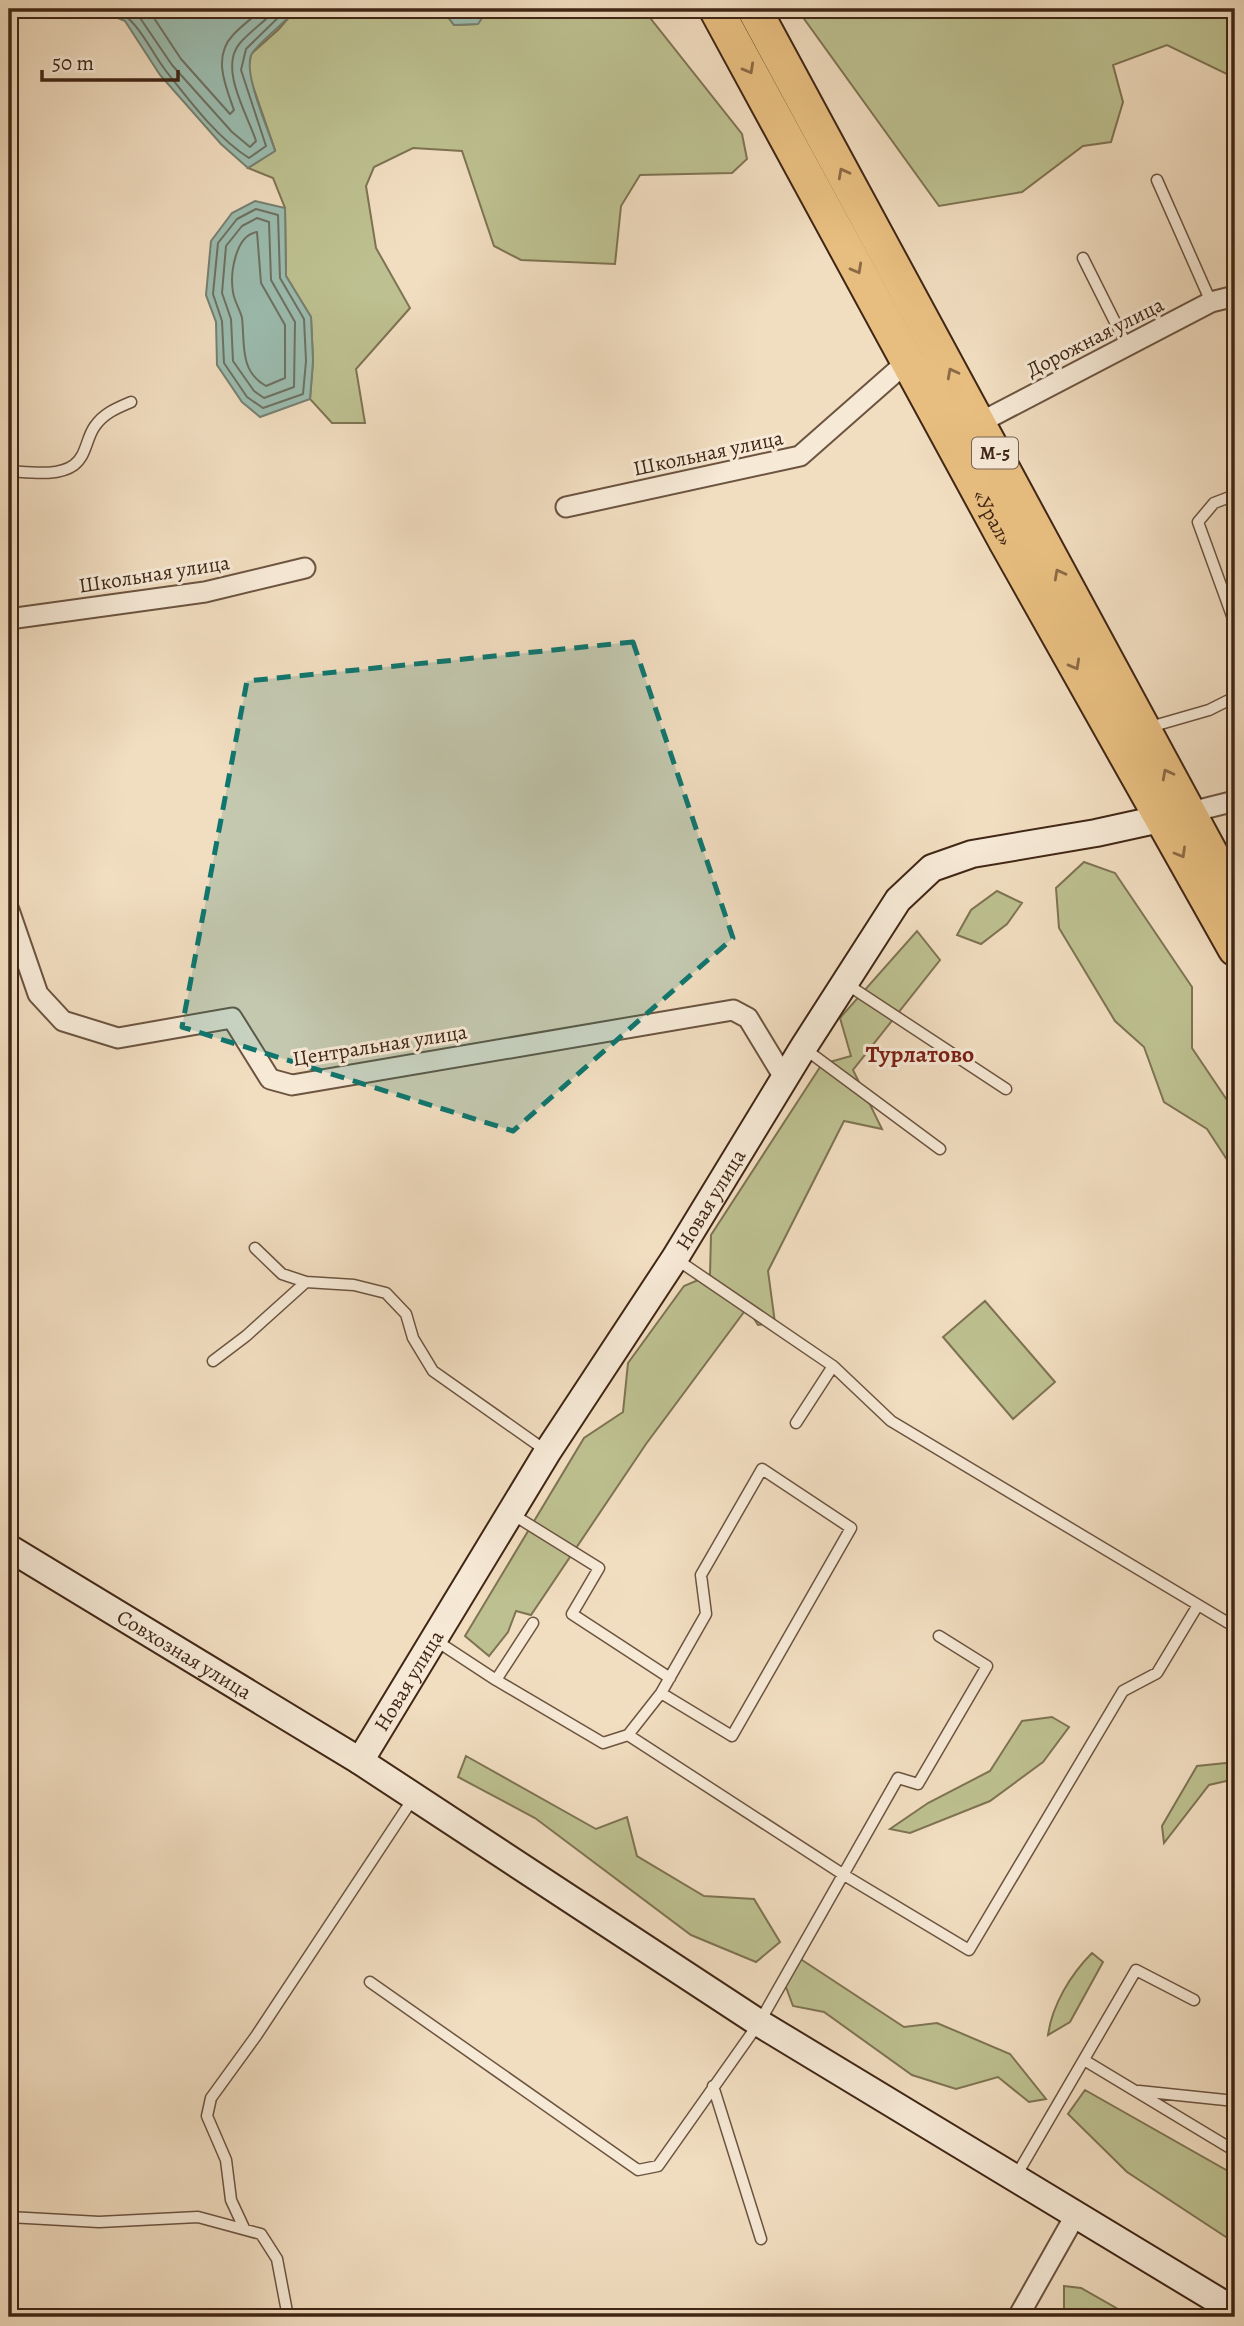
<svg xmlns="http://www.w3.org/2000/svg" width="1244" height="2326" viewBox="0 0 1244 2326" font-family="Alegreya,serif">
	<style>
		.green { fill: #bdc090; stroke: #7e7352; stroke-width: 2 }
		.water { fill: #9bbcaf; stroke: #778071; stroke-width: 2 }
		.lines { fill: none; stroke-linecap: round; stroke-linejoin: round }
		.shore { stroke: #6e7162; stroke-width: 2 }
		.lane-casing { stroke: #6c5440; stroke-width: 13 }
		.street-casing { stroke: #6c5440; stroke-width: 23 }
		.secondary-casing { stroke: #402615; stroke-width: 30 }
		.highway-casing { stroke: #402615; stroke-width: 37 }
		.lane { stroke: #f6e9d6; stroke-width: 10 }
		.street { stroke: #f6e9d6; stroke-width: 19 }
		.secondary { stroke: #f6e9d6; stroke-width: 26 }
		.highway { stroke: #e8be80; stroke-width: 33 }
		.oneway { stroke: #8c6a45 }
		.marked { fill: #0f766e; fill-opacity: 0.2; stroke: #0f766e; stroke-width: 5; stroke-dasharray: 14 9; stroke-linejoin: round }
		.labels { text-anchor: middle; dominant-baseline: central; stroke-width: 6; stroke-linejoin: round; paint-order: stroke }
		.shield { fill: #f6e9d6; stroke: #77604f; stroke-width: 2 }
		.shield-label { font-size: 19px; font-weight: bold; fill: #402615 }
		.street-label { font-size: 21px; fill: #402615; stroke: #f6e9d6 }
		.quarter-label { font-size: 24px; font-weight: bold; fill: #7a1f14; stroke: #f6e9d6 }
	</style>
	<rect width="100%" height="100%" fill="#f1ddc0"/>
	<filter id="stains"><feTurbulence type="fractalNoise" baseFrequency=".00286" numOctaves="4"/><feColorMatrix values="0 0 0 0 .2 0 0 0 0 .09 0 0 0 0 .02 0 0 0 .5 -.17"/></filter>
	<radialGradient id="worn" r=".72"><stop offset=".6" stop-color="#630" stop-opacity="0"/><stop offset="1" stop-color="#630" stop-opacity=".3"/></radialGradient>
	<path class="green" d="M296,9H442L454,25L477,24L488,9H643L742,134L747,159L732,173L640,175L621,206L615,264L521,260L494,246L462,151L413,148L374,167L366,186L376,248L410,308L356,369L365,423H332L310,399L313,361L311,317L286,276L285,208L273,178L248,168L275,150L248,72L251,54L279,29Z
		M797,9H1235V78L1167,45L1113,65L1123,102L1111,142L1083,146L1022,192L939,206Z
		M1084,862L1115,873L1192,987V1048L1235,1112V1172L1207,1129L1164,1102L1144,1047L1115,1021L1059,928L1056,888Z
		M997,891L1022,903L1007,924L981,944L957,935L971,910Z
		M917,931L940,960L853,1070L882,1129L844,1121L768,1271L775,1323L758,1325L747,1308L646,1444L531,1615L516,1611L508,1632L489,1656L465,1636L584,1438L623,1412L628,1363L684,1286L710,1275L711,1235L822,1064L851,1056L840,1018Z
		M985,1301L1055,1382L1013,1419L943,1337Z
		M1052,1717L1069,1727L1043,1762L990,1801L910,1833L890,1829L928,1803L990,1771L1022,1721Z
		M466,1756L596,1829L627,1817L637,1856L704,1896L754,1899L780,1942L756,1962L691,1935L535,1818L458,1777Z
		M1235,1762V1779L1209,1785L1164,1843L1162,1826L1197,1766Z
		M1092,1953L1103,1962L1070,2022L1048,2035C1052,2005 1071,1974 1092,1953Z
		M799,1958L904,2027L937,2023L1010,2054L1046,2099L1029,2102L998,2077L956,2089L912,2075L824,2012L793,2006L783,1979Z
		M1085,2090L1235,2175V2243L1127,2172L1068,2114Z
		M1064,2286L1081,2288L1132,2317H1078L1064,2309Z"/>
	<path class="water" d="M97,9H296C283,25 266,36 253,52C240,68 269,130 275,151L248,168L221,144L160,75L125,21Z
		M442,9H488L478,24L454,25Z
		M255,201L285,208L286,276L311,317L313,361L310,399L260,417L242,402L217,365L216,322L206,295L211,241L232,213Z"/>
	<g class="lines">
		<path class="shore" d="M114,9C139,20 149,49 166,71C189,100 217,138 249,158L266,146L241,70L246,49L287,9
			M134,9L172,65L232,132L250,147L256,141C248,115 218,68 240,43C251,30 265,22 276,9
			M148,9L181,59L230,114L234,110C226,87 212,57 233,35C242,25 253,18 262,9
			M256,209L278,215L280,278L304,319L306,361L303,394L263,408L247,397L224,363L222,321L213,294L218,243L237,219Z
			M257,218L269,222L271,280L295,322L294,387L264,398L254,391L233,361L231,319L222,293L226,246L242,226Z
			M257,232L261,283L285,325V378L266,386C239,371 245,343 242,318C240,309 234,301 233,292C230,274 235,235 257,232Z"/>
		<g class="lane-casing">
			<path id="lane" d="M1157,180L1211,302
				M1083,258L1127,346
				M9,471C28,472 58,477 74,465C87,455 86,438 95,426C104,413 117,408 131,402
				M1235,495L1214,503L1198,522L1235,624
				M1150,727L1209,710L1235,697
				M845,983L1006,1089
				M805,1049L940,1149
				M255,1248L282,1274L306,1282L354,1285L386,1293L406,1314L413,1338L433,1371L545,1450
				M676,1259L833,1366L891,1421L1235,1627
				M213,1361L246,1336L306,1282
				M796,1423L833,1366
				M512,1514L599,1568L572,1614L670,1678
				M435,1640L496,1680L603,1743L628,1735L844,1875L969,1950L1123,1691L1157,1673L1198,1605
				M496,1680L533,1623
				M628,1735L661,1693L706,1614L701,1575L762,1469L851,1528L732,1736L661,1693
				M370,1982L638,2170L658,2166L759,2023L898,1778L918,1784L987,1666L939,1636
				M1084,2060L1235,2151
				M713,2086L761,2239
				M1139,2091L1235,2101
				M1016,2176L1136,1970L1194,2000
				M9,2217L99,2222L198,2217L261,2234L277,2259L288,2317
				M244,2228L231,2200L226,2160L207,2116L211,2098L256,2036L414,1797"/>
		</g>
		<g class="street-casing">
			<path id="street" d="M979,423L1211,302L1235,296
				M566,507L800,456L909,360
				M9,619L205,592L305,568
				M1187,813L1235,801
				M9,910L38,994L63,1021L118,1038L232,1018L270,1079L292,1085L733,1010L748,1018L785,1079
				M1018,2317L1075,2216"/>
		</g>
		<g class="secondary-casing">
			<g id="secondary">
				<path id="s1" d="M9,1548L360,1761L759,2023L1235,2311"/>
				<path id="s2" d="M360,1761L548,1451L675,1258L803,1048L898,900L932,868L972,854L1096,833L1178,815"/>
			</g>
		</g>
		<g class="highway-casing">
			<g id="highway">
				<path id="s3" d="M716,9L1006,542L1235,949"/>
				<path d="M754,9L1235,898"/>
			</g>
		</g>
		<use href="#lane" class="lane"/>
		<use href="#street" class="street"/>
		<use href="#secondary" class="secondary"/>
		<use href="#highway" class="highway"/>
	</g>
	<defs><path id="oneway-chevron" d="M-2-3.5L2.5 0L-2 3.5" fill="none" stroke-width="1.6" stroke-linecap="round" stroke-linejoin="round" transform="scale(1.75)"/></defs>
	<g class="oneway">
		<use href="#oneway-chevron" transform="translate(749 69) rotate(61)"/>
		<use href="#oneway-chevron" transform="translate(843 173) rotate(-118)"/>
		<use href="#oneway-chevron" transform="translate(857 269) rotate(61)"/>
		<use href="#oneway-chevron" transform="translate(952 373) rotate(-118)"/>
		<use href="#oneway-chevron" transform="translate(1059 574) rotate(-118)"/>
		<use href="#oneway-chevron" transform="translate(1075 665) rotate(61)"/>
		<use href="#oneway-chevron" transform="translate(1167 774) rotate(-118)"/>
		<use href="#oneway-chevron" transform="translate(1181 853) rotate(60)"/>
	</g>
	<path class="marked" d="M633,642L733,938L513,1131L182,1027L247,681Z"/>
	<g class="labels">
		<rect class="shield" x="972" y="437.5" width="46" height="31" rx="5"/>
		<g class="shield-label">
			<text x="995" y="453">М-5</text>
		</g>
		<g class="street-label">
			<text transform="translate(1095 337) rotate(-27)">Дорожная улица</text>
			<text transform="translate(708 453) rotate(-12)">Школьная улица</text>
			<text stroke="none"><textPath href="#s3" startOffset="579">«Урал»</textPath></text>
			<text transform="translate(154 574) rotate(-9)">Школьная улица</text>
			<text transform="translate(380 1045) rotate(-9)">Центральная улица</text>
			<text stroke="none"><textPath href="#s2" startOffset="662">Новая улица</textPath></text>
			<text stroke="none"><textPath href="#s1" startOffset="205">Совхозная улица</textPath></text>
			<text stroke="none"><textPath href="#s2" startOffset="94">Новая улица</textPath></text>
		</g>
		<g class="quarter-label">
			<text x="920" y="1054">Турлатово</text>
		</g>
	</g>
	<rect width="1244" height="2326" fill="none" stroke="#f1ddc0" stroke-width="35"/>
	<rect x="10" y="10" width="1223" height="2305" fill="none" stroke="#402615" stroke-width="3.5"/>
	<rect x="18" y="18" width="1209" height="2291" fill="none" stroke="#402615" stroke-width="2"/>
	<path d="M42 70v10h136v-10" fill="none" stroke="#402615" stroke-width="3.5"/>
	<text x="52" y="70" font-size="21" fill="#402615" stroke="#f6e9d6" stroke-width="5" paint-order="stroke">50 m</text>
	<rect width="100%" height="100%" filter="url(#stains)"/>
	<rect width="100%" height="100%" fill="url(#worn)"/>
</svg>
